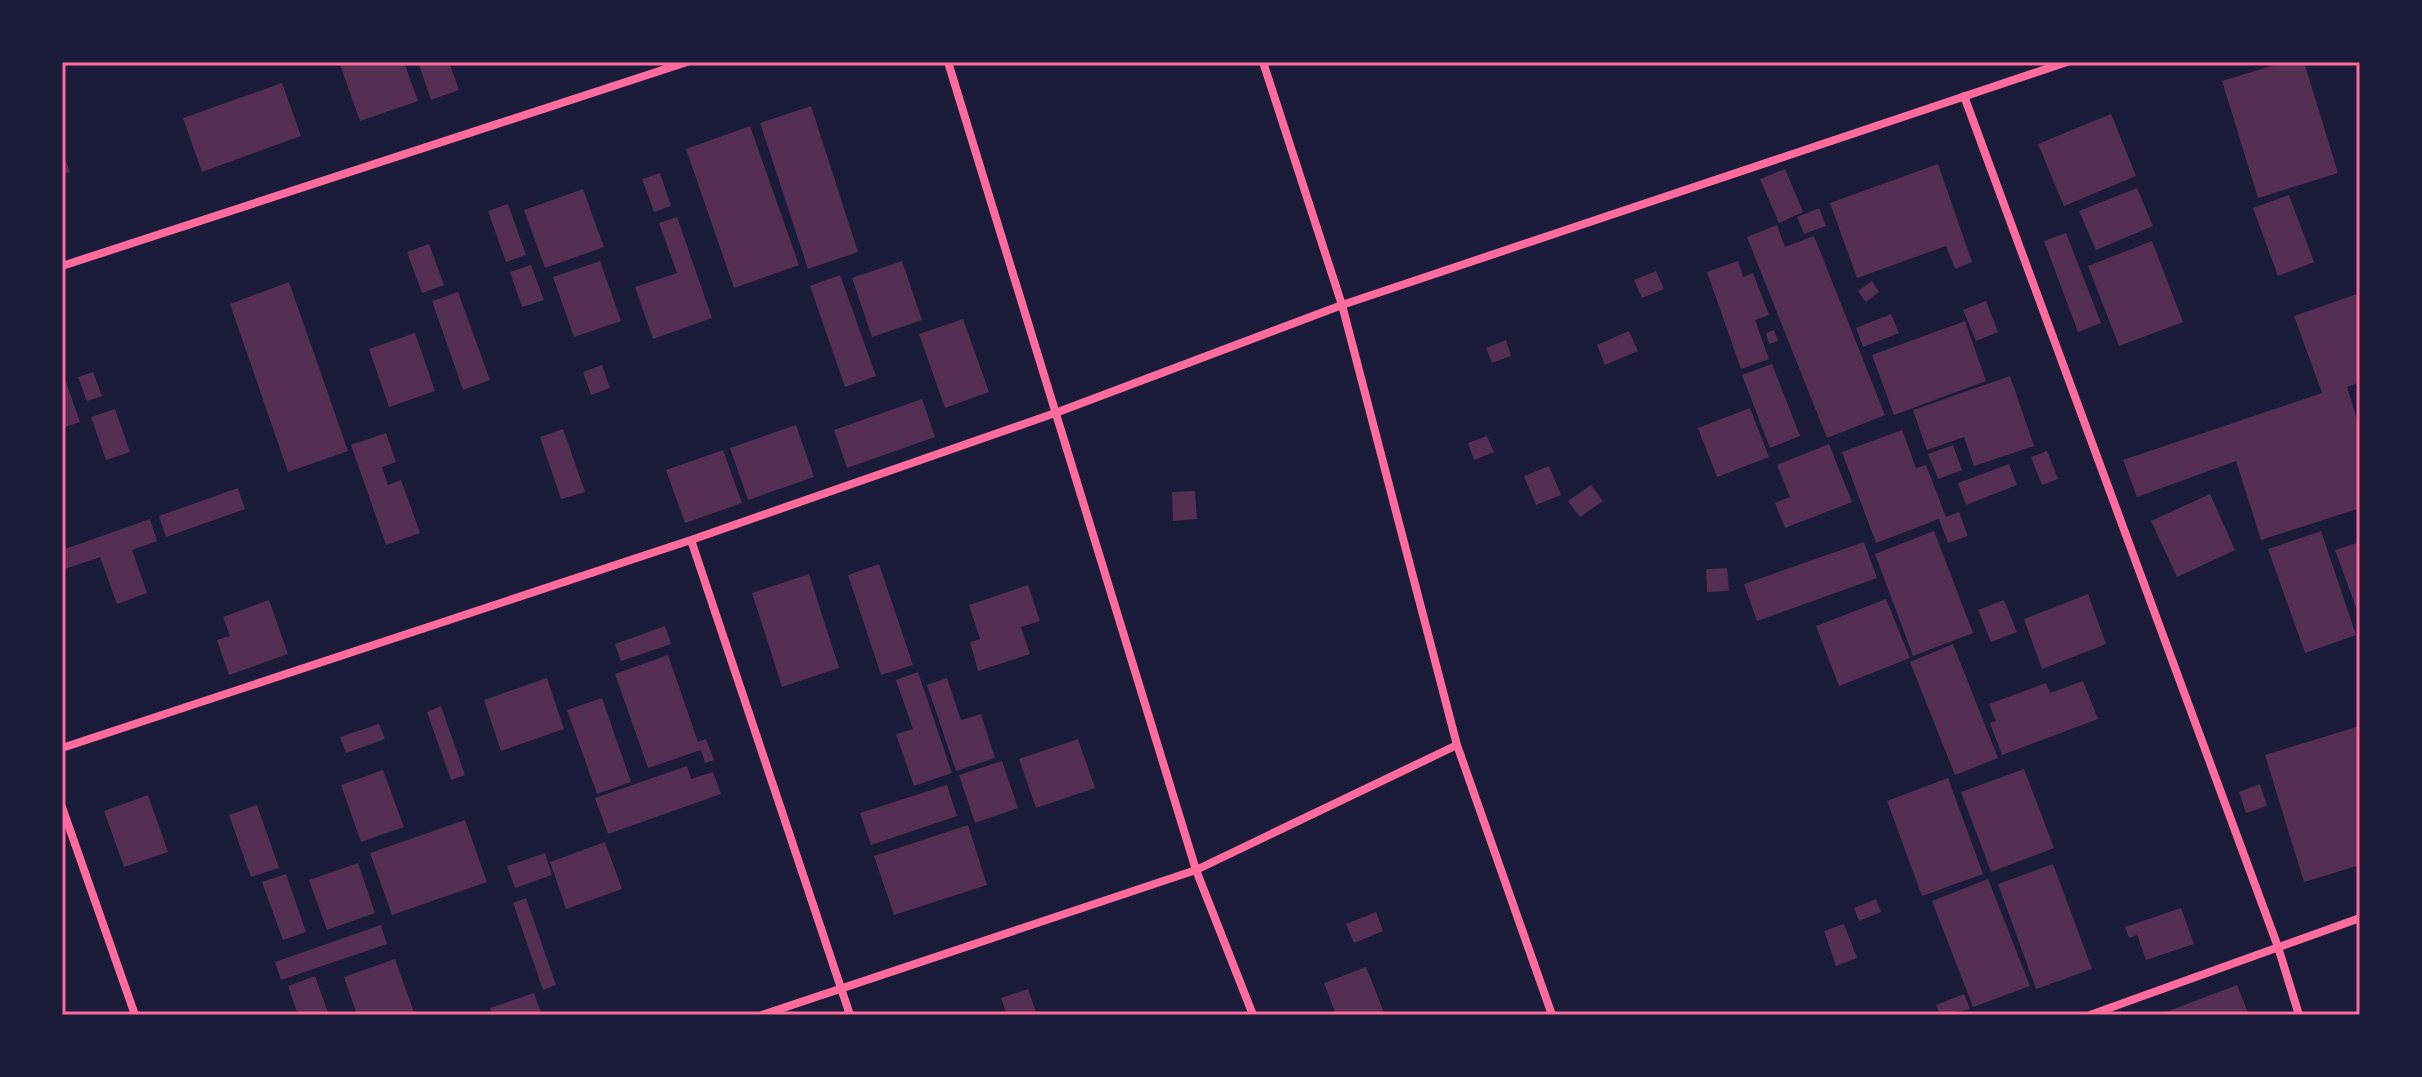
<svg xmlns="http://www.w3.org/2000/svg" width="2422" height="1077" viewBox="0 0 2422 1077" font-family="Arial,sans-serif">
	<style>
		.building { fill: #542f53 }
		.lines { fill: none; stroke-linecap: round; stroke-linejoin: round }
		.minor { stroke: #ff6b9d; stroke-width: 8 }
		.neatline { fill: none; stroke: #ff6b9d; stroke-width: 3 }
	</style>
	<rect width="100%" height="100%" fill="#1b1b3a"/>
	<path class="building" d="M339,62H404L418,101L360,121Z
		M418,62H449L459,90L431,100Z
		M2284,62H2304L2338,173L2258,198L2222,81Z
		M282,83L301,136L202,172L183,118Z
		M811,106L858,252L808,269L760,123Z
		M2111,114L2136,176L2064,206L2038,144Z
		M750,126L799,265L734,288L686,149Z
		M62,152L70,172L62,174Z
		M1938,164L1972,262L1955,269L1946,246L1857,278L1830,203Z
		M1785,169L1803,212L1779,223L1760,179Z
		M660,173L671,206L654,212L642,179Z
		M2137,188L2153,226L2096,250L2079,211Z
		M583,189L604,247L545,268L524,210Z
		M2289,195L2314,262L2278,276L2253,208Z
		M508,204L526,255L506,262L488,211Z
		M1819,208L1826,226L1804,234L1797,217Z
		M677,217L712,318L653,339L635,287L677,273L659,223Z
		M1777,225L1785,247L1814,236L1885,415L1827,438L1747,237Z
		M2066,233L2101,323L2078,332L2044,241Z
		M2152,241L2183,322L2119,346L2088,266Z
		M429,244L444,285L422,293L407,252Z
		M600,261L621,321L574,337L553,277Z
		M902,261L922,320L872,337L852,278Z
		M1738,261L1743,277L1753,273L1769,315L1755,320L1769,359L1741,369L1707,272Z
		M531,265L544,300L522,307L510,272Z
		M1656,271L1664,289L1642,298L1634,280Z
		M840,275L876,376L845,387L810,286Z
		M1872,281L1879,292L1866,302L1858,291Z
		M289,282L348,451L288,472L230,304Z
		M458,292L490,380L463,390L432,301Z
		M2360,293V382L2347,387L2360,429V508L2261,540L2236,461L2137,497L2123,460L2322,393L2294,316Z
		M1986,301L1998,332L1976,341L1963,310Z
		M1891,314L1899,333L1863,347L1856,328Z
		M963,319L989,392L945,408L919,334Z
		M1965,321L1986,381L1894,415L1872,355Z
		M1774,330L1778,341L1769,344L1766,333Z
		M1629,331L1638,351L1605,365L1597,345Z
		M415,333L435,391L389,407L369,349Z
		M1506,340L1511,356L1492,363L1486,348Z
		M1772,364L1800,436L1770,448L1742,375Z
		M602,365L610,388L591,395L583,372Z
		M93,372L102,396L87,401L78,377Z
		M2010,376L2034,446L1974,466L1964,437L1927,450L1913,410Z
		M66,382L80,422L65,427L62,383Z
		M922,399L935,437L847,468L834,430Z
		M1750,408L1769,457L1717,477L1698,428Z
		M115,409L130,452L106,460L91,417Z
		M796,425L814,477L748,500L730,448Z
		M563,429L585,492L561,499L540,437Z
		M1902,430L1916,468L1926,465L1946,517L1959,512L1968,536L1948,543L1939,519L1876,543L1842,452Z
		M386,433L396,462L382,467L388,485L401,480L420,533L386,545L351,445Z
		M1487,436L1494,452L1474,460L1468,443Z
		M1829,444L1852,502L1785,528L1775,503L1790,497L1777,465Z
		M1953,445L1962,470L1938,479L1928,454Z
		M723,450L742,503L685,523L666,470Z
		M2047,451L2058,479L2042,485L2031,457Z
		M2009,464L2017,485L1966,505L1958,483Z
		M1549,466L1561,495L1536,505L1524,476Z
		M1591,485L1603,501L1580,517L1568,501Z
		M238,488L245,509L166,537L159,516Z
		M1195,491L1197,519L1173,521L1172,492Z
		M2210,494L2235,550L2177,577L2151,521Z
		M150,519L157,541L132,550L147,593L117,604L100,557L62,570V550Z
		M1934,531L1973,633L1913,656L1875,554Z
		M2321,531L2356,635L2305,653L2268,549Z
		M1864,542L1877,578L1757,621L1744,584Z
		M2360,542V618L2335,550Z
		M879,564L913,665L881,675L848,575Z
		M1727,568L1729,591L1707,592L1706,569Z
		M809,574L839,668L782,687L752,593Z
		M1028,585L1040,621L1021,627L1030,654L978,671L970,642L980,639L969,605Z
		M2088,594L2106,644L2042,669L2024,619Z
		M1886,599L1910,658L1839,686L1816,626Z
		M269,600L288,654L229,675L217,640L230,636L223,617Z
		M2004,600L2017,632L1991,642L1978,610Z
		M665,626L671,644L621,661L615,644Z
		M1953,644L1998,758L1955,775L1910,662Z
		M668,655L698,742L706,739L714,760L705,763L701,750L648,768L615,674Z
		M918,672L952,773L914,786L896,734L913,729L896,680Z
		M547,678L564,729L501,751L484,700Z
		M947,678L961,720L981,714L995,758L956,771L927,685Z
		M2083,681L2098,719L2002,755L1990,723L1996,721L1989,704L2046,683L2050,693Z
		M602,698L631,782L597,794L567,710Z
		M441,706L465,775L451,780L427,712Z
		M379,724L385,739L346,753L340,737Z
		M2360,726V865L2304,882L2265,755Z
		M1078,739L1095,788L1036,808L1019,759Z
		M1002,761L1018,808L975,823L959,775Z
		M687,766L691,779L713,772L721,794L608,834L595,798Z
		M2024,769L2054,848L1991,872L1961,792Z
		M383,770L404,827L361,842L341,785Z
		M1948,778L1983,874L1922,896L1887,801Z
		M2260,784L2267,806L2246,813L2239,792Z
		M947,785L957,816L871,845L860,813Z
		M148,795L168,852L124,867L104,811Z
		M257,805L279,868L251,877L229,815Z
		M465,820L487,882L392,915L370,853Z
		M968,825L987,885L894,915L874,856Z
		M605,842L622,889L566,909L550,862Z
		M545,853L552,875L515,888L507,866Z
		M358,863L375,913L327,930L309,880Z
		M2053,864L2092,969L2036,989L1998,884Z
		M286,874L306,932L283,940L262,882Z
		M1988,879L2030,986L1973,1007L1932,901Z
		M526,898L556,985L543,990L513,903Z
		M1876,899L1881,912L1859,921L1854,908Z
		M2181,908L2194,944L2146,960L2137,935L2129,938L2125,927Z
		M1376,912L1383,931L1354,943L1346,924Z
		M1844,924L1857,958L1836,966L1824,931Z
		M381,925L387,944L281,980L275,962Z
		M395,959L415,1015H357L344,977Z
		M1366,967L1385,1015H1336L1324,983Z
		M315,976L329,1015H298L288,986Z
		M2237,985L2249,1015H2158Z
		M1028,989L1037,1015H1007L1001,998Z
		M534,993L542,1015H492L490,1008Z
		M1964,994L1970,1009L1940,1015L1936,1005Z"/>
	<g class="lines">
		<path class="minor" d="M948,62L1196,870L1253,1015
			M1263,62L1342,305L1457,745L1552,1015
			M1964,96L2278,947L2299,1015
			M62,266L687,62
			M691,540L850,1015
			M62,748L691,540L1058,412L1342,305L2067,62
			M62,807L135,1015
			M762,1015L1196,870L1457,745
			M2090,1015L2360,918"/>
	</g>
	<rect width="2422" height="1077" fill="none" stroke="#1b1b3a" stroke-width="128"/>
	<rect x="64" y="64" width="2294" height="949" class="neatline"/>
</svg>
